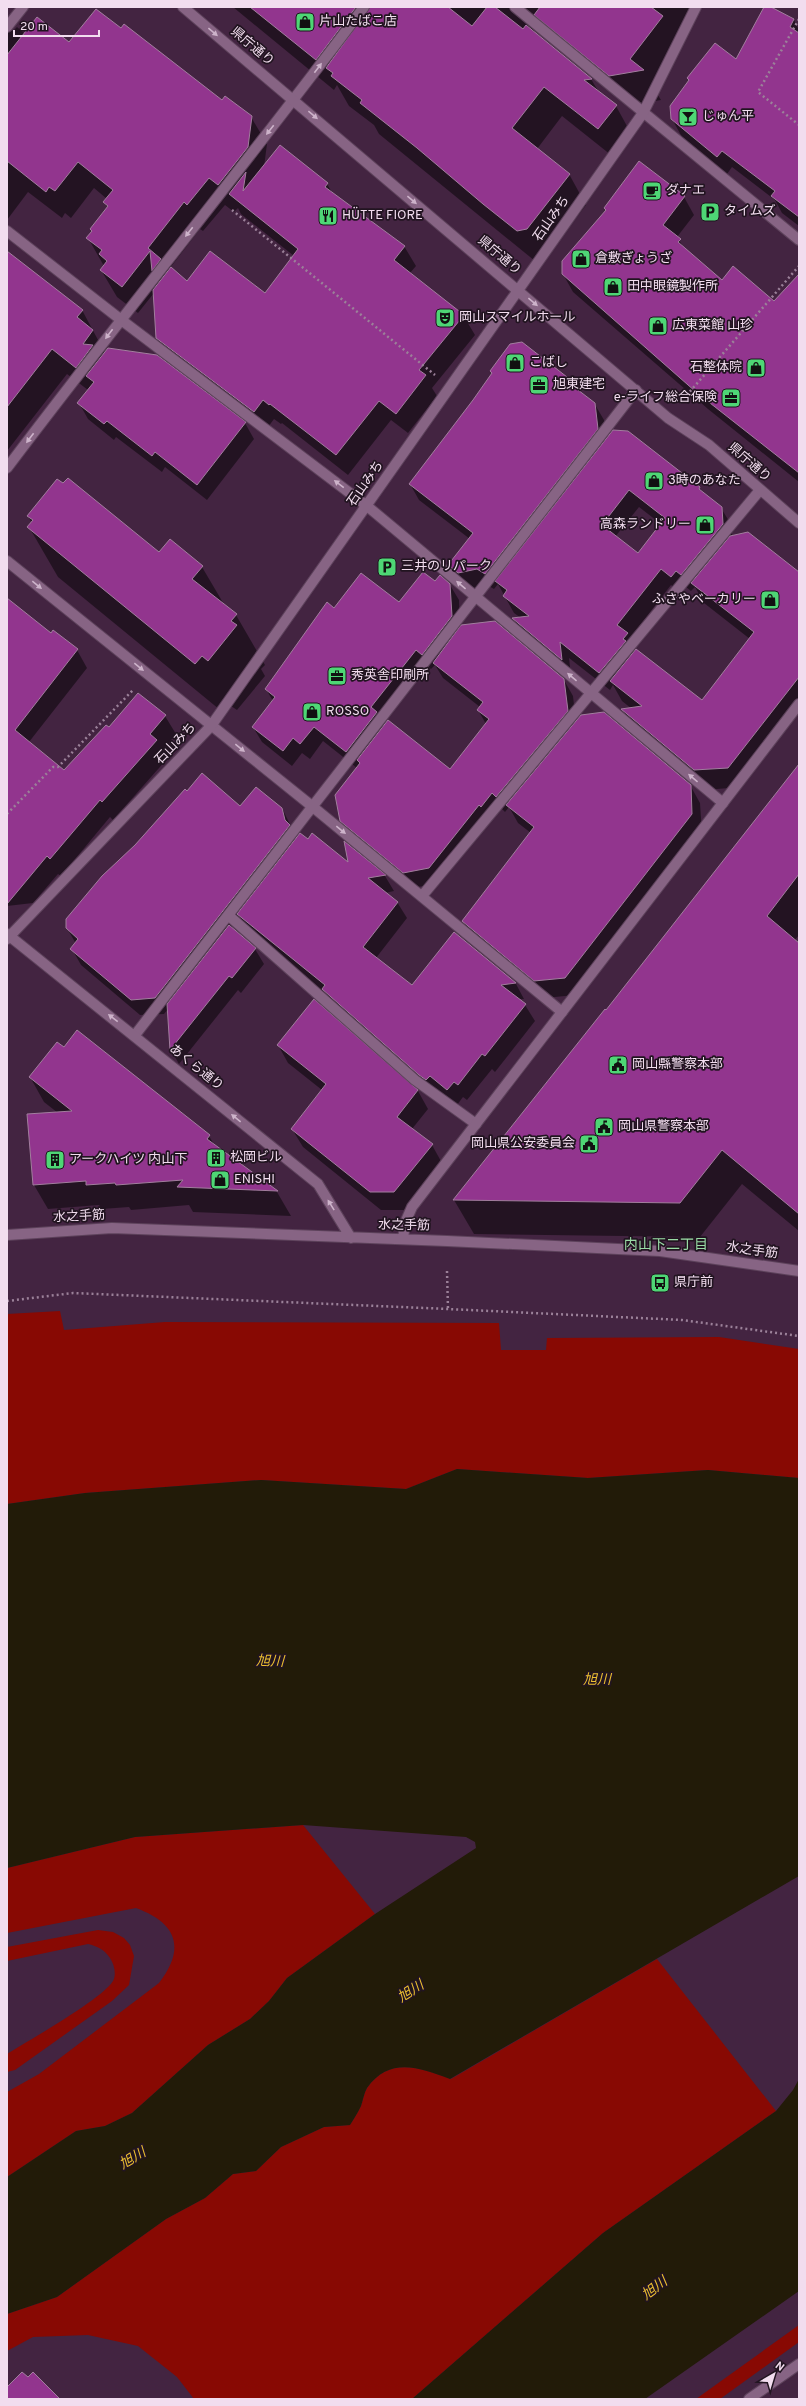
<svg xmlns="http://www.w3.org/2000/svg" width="806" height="2406" viewBox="0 0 806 2406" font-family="Overpass,'Noto Sans JP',sans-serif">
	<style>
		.green { fill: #880903 }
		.water { fill: #221b08 }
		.shadow { fill: #0007; fill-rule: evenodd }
		.building { fill: #92358e; stroke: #a27e9e; fill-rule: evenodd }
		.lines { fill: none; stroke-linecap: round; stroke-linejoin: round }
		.minor-casing { stroke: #5d425b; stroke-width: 12 }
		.tertiary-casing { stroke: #5d425b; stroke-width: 12 }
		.path { stroke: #9b8199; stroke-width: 2.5; stroke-dasharray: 2 3; stroke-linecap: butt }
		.minor { stroke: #876484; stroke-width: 10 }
		.tertiary { stroke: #876484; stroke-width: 10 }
		.oneway { fill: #cdb3ca }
		.labels { text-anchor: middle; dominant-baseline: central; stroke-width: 3.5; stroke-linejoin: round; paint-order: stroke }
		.poi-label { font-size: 13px; fill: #f2ddef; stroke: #211420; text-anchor: start }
		.street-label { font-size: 13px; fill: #f2ddef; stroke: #211420 }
		.neighbourhood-label { font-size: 14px; fill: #99dba5; stroke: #211420 }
		.water-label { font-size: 14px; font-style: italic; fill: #ecbf30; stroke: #211420 }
	</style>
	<rect width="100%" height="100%" fill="#432441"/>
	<path class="green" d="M60,1311L64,1330L165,1322L499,1323L501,1350H546L547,1338L719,1337L799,1349V1478L708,1470L588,1478L457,1469L406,1489L261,1480L85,1493L7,1504V1314Z
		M303,1825L375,1914L287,1978L269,2001L250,2019L208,2045L132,2113L105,2126L76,2131L7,2177V2092L39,2074L159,1983C186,1948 177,1923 136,1908L7,1933V1868L135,1837Z
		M98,1930L113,1932L124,1938L130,1945L134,1956L129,1985L112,2001L15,2070L7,2072V2054C26,2042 108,1996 114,1979C116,1972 114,1964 110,1958C105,1950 97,1946 88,1944L7,1961V1947Z
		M657,1959L776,2111L603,2233L412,2399H194L177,2377L138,2346L88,2335L33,2337L7,2351V2314L57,2297L166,2219L205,2198L233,2174L256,2171L281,2147L324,2127L350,2125C354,2119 358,2112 361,2106C363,2100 364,2093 367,2088C390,2056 420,2068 451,2079Z
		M799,2325V2342L720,2399H696Z"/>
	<path class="water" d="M457,1469L588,1478L708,1470L799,1478V1876L450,2079C420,2068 390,2056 367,2088C364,2093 363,2100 361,2106C358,2112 354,2119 350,2125L324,2127L281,2147L256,2171L233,2174L205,2198L166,2219L57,2297L7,2314V2177L76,2131L105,2126L132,2113L208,2045L250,2019L269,2001L287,1978L375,1914L476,1848L475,1842L466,1837L303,1825L135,1837L7,1868V1504L85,1493L261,1480L406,1489Z
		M799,2079V2291L645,2399H412L603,2233L776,2111L793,2090Z"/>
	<path class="shadow" d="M233,7H694L680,47L651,84L661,100L627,106L538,32L533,31L591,79L600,94L616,106L633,137L616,159L562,116L537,149L569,174L586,205L544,260L535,261L379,134L374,125L349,106L337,85L334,90Z
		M766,7L794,20L799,30V226L782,213L775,200L732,167L727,174L682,137L672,119L736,61Z
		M7,21L13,31L17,27L25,34L70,44L222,101L251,117L267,144L264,167L280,147L327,184L333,194L404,246L416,266L410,273L463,315L475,335L432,388L437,396L408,433L391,420L348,475L282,423L281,424L274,419L265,431L169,358L157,338L154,293L138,313L117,297L101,270L104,266L88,238L108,208L105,202L107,199L94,188L71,218L65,213L62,218L28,192L7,220ZM225,205L234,212L238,208L241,214L294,256L265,294L188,282L170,268L200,229L203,231Z
		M684,197L694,215L677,237L686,251L722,281L775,303L799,276V482L708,409L573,292L563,274L607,211L605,208Z
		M7,258L82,310L105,353L245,423L254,439L207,500L165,467L162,472L116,437L114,440L88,419L79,403L88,390L67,374L7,451Z
		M522,343L567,378L571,385L594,403L604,420L606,441L699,488L703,493L721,508L732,526V537L799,574V713L740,787L706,790L634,729L623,710L632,709L622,701L613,685L610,690L569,658L571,676L523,636L514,619L521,618L514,613L498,584L494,589L487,585L468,589L458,581L449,565L470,539L419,500L410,484L493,375L491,371ZM639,507L661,524L638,554L615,537ZM671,585L682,593L686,587L691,591L695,587L704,603L750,639L702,702L637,651L630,638Z
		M28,516L202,567L225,606L236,615L265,665L261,669L265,676L237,710L231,706L225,714L58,577L29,527L32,523Z
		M435,583L450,585L459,600L460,629L564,680L573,696L576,723L690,785L700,803L702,833L575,995L545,998L474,939L463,921L531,833L518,823L509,807L505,812L501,808L438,883L413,888L350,836L341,820L357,768L323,741L310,759L302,753L292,766L262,742L253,727L273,701L266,689L327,604L334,609L399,604ZM425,664L431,669L435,665L443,678L480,707L478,710L486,724L450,770L384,726L381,720Z
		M7,599L51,634L77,650L87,668L29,742L64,771L109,728L165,716L176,734L162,751L167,759L113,820L110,817L61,876L58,874L33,903L7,906Z
		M799,766V935L794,941L799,944V1231L742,1184L700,1237L474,1234L454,1200L606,1011Z
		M187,792L240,808H282L297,839L308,840L350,864L346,843L385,876L394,891L385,893L397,902L407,918L376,958L413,986L454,933L516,984L524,999H518L525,1005L535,1021L495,1072L492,1069L467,1100L463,1097L457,1105L439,1091L436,1096L332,1005L326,994L247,930L240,917L231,928L255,949L264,964L241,993L238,990L179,1064L171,1050L169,1008L164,1014L140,1015L81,965L72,949L76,944L67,928L136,845Z
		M314,1001L418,1091L428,1109L412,1129L432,1145L442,1163L404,1210H381L303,1147L292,1129L322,1090L288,1063L278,1045Z
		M30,1077L209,1136L215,1146L277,1192L291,1216L193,1212L189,1205L131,1210L129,1207L102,1209L99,1205L48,1209L34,1185L58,1113L44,1102Z"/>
	<path class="building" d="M250,7H356L316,60Z
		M370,7H448L472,26L487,7H495L523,29L526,25L592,79L584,80L617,105L598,129L544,87L512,128L570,174L527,229L517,231L483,204L417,148L360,103L362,100L331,76L333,73L326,68Z
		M540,7H651L663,16L630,59L644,70L609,76L534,15Z
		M764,7H771L794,19L790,27L799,33V217L771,196L775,191L722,151L717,157L671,119L670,106L689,80L687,78L715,43L736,59Z
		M96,9L121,28L124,24L222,100L225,96L252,116L248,147L218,185L209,178L187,205L184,202L148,248L161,259L152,271L150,251L122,287L100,270L107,261L99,254L102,250L86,238L92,231L90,229L108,206L103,202L113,190L78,162L55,191L49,187L46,192L7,161V55L37,17L69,42Z
		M280,145L328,183L325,187L405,246L394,260L464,315L419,370L426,375L396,414L379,401L336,455L270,404L269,405L263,400L254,412L156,338L153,290L171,267L187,281L210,251L265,293L298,249L229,194L246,172L243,191Z
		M639,161L685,196L663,225L681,239L678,242L722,280L733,266L774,301L799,274V473L696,392L562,274V261L606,210L604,208Z
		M7,251L83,310L77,317L93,330L83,344L93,345L76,368L52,349L7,407Z
		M522,342L567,377L565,380L595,403L598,429L485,574L477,569L458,573L448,565L473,533L409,484L473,400L492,373L490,371L510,344Z
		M108,348L157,355L246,422L197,485L155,452L152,456L107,421L104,424L77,403L94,382L86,376Z
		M613,430L628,431L700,487L699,489L722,507L723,524L681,575L676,571L671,577L661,569L617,625L628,633L623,639L626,641L599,673L560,642L562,660L512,618L529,616L503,596L507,590L495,581ZM629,490L665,518L638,553L602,525Z
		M68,478L159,552L170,539L203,566L192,579L237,614L231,621L237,625L208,661L202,656L195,664L27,527L33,520L27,516L57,479L63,483Z
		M748,532L799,572V677L728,768L694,770L621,709L642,706L610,681L636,649L702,700L754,632L691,583L730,536Z
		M423,572L435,581L440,575L450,584L452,616L422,655L416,650L371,707L377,712L346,752L314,727L300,744L293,738L283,751L252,727L275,697L265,689L327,602L334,608L361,573L399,602Z
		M7,598L51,633L53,630L78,649L15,730L64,770L106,725L109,727L138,693L166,715L150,734L157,740L102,802L100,800L50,859L47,856L7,904Z
		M495,621L564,679L568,711L496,797L492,793L481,807L479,805L429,868L403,873L340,821L335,795L360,763L357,760L388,720L450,769L489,719L477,710L483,702L433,663L461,625Z
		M604,712L691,785L692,814L565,978L534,981L462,921L534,827L506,805L581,715Z
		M799,764V874L767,916L799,943V1214L722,1150L680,1203L453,1200L605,1009L606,1010Z
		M202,773L240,806L256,787L282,808L285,820L290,825L155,998L131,1000L70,949L78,939L66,928V919L102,876L135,845L185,789L187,791Z
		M300,833L308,839L312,833L348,862L344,841L386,875L368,878L398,902L363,947L412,985L454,932L516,983L501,985L526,1004L485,1056L482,1054L458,1085L454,1082L447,1090L430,1076L426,1080L419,1075L322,989L325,985L237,914Z
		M229,925L256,948L232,978L229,976L170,1050L167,1004Z
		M314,999L418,1090L397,1117L433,1144L394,1192H370L291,1129L326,1084L277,1045Z
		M77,1030L210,1135L207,1139L278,1191L177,1187L183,1180L116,1185L115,1183L86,1185V1181L33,1185L27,1114L72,1111L29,1077L57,1042L64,1047Z
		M22,2372L28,2377L33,2372L60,2399H7V2387Z"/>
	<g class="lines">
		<g class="minor-casing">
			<path id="minor" d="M515,7L799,240
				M7,27L23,7
				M7,231L120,319L367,506L723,803
				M7,468C124,313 247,163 364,7
				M7,561L313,807L562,1012
				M422,896L760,490
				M228,915L415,1080L476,1124
				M135,1035L636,390
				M749,2399L799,2364"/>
		</g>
		<g class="tertiary-casing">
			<path id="tertiary" d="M183,7L668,418L709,445L799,523
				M7,934L318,1184L351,1238
				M7,939L211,726L643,113L696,7
				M7,1235L112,1228L447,1241L660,1251L799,1271
				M403,1239L405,1223L412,1207L799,704"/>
		</g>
		<path class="path" d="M799,19L758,92L799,125
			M232,210L435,375
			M680,403L799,266
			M7,814L53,767H58L134,689
			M447,1271L448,1309
			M7,1301L73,1293L448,1309L682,1320L799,1336"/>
		<use href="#minor" class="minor"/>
		<use href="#tertiary" class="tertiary"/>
	</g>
	<defs><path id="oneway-solid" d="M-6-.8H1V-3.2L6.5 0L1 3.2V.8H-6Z"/></defs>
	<g class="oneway">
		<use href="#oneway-solid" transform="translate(213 32) rotate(40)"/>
		<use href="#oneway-solid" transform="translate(318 68) rotate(-53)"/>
		<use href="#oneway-solid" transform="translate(313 115) rotate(40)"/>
		<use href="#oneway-solid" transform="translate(270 130) rotate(128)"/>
		<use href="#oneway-solid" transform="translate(412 200) rotate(40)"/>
		<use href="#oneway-solid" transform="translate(189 232) rotate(128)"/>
		<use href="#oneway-solid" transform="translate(533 302) rotate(40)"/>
		<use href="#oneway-solid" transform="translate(109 334) rotate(127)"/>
		<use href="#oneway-solid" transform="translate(30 438) rotate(127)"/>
		<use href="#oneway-solid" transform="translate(339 484) rotate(-143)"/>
		<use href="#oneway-solid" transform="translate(37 585) rotate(39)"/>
		<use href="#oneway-solid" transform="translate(461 585) rotate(-140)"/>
		<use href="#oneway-solid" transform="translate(139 667) rotate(39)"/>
		<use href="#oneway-solid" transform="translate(572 677) rotate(-140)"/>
		<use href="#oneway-solid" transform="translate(240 748) rotate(39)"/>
		<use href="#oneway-solid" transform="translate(693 778) rotate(-140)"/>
		<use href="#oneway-solid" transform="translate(341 830) rotate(39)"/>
		<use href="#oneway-solid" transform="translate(113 1018) rotate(-142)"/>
		<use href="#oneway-solid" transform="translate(236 1118) rotate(-141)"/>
		<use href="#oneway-solid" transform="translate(331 1205) rotate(-122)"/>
	</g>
	<defs>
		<g id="shop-square" transform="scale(1)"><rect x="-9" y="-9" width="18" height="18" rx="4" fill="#4ed675" stroke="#211420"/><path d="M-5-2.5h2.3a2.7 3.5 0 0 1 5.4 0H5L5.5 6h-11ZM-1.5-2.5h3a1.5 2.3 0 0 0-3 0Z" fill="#111"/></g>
		<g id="bar-square" transform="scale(1)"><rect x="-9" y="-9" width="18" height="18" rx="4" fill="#4ed675" stroke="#211420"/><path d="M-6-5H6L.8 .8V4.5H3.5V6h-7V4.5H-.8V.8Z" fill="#111"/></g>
		<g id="cafe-square" transform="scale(1)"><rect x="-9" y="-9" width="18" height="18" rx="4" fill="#4ed675" stroke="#211420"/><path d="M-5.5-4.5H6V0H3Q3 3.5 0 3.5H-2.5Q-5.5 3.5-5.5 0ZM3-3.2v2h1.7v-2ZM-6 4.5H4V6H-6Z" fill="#111"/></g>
		<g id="parking-square" transform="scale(1)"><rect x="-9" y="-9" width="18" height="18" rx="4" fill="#4ed675" stroke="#211420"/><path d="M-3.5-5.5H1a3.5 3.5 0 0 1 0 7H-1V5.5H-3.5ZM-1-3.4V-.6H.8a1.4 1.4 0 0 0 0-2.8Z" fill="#111"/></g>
		<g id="restaurant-square" transform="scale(1)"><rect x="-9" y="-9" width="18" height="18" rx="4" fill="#4ed675" stroke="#211420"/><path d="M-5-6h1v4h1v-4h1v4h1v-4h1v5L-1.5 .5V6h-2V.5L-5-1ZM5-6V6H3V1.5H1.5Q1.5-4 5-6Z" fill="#111"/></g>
		<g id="theatre-square" transform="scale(1)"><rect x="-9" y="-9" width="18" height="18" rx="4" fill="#4ed675" stroke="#211420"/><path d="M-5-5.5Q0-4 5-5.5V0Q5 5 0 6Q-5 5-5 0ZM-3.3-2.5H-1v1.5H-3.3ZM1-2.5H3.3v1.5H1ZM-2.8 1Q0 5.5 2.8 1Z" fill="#111"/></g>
		<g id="office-square" transform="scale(1)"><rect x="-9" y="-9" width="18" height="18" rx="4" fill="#4ed675" stroke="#211420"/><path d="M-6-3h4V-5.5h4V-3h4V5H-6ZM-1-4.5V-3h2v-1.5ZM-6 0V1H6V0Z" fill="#111"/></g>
		<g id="civic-square" transform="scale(1)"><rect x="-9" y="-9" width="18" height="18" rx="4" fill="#4ed675" stroke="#211420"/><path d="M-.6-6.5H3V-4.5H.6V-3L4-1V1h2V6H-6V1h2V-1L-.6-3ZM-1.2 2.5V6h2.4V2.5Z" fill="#111"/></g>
		<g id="building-square" transform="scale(1)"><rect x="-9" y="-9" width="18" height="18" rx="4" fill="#4ed675" stroke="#211420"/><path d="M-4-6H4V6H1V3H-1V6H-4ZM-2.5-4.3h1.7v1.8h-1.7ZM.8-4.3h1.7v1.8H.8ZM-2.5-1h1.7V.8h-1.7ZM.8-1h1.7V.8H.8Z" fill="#111"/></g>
		<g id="bus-square" transform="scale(1)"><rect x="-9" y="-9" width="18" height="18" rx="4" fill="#4ed675" stroke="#211420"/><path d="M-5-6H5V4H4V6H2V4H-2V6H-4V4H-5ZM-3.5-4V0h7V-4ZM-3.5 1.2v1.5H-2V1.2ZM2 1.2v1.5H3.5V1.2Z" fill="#111"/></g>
	</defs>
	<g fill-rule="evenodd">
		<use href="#shop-square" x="305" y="22"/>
		<use href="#bar-square" x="688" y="117"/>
		<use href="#cafe-square" x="652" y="191"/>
		<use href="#parking-square" x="710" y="212"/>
		<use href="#restaurant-square" x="328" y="216"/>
		<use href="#shop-square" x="581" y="259"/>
		<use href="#shop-square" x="613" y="287"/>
		<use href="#theatre-square" x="445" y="318"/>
		<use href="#shop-square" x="658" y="326"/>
		<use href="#shop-square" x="515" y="363"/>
		<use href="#shop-square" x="756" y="368"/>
		<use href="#office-square" x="539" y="385"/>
		<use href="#office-square" x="731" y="398"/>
		<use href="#shop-square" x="654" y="481"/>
		<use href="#shop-square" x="705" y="525"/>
		<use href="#parking-square" x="387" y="567"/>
		<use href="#shop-square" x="770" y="600"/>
		<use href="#office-square" x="337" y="676"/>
		<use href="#shop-square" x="312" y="712"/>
		<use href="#civic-square" x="618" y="1065"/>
		<use href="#civic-square" x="604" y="1127"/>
		<use href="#civic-square" x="589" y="1144"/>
		<use href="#building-square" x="216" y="1158"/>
		<use href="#building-square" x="55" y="1160"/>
		<use href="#shop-square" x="220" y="1180"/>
		<use href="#bus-square" x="660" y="1283"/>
	</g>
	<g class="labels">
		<g class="poi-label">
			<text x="319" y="22">片山たばこ店</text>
			<text x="702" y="117">じゅん平</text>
			<text x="666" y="191">ダナエ</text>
			<text x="724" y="212">タイムズ</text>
			<text x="342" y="216">HÜTTE FIORE</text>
			<text x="595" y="259">倉敷ぎょうざ</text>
			<text x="627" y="287">田中眼鏡製作所</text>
			<text x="459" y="318">岡山スマイルホール</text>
			<text x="672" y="326">広東菜館 山珍</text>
			<text x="529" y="363">こばし</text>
			<text x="742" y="368" text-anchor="end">石整体院</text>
			<text x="553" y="385">旭東建宅</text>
			<text x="717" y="398" text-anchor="end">e-ライフ総合保険</text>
			<text x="668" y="481">3時のあなた</text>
			<text x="691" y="525" text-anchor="end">高森ランドリー</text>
			<text x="401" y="567">三井のリパーク</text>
			<text x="756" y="600" text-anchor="end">ふさやベーカリー</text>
			<text x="351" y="676">秀英舎印刷所</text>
			<text x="326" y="712">ROSSO</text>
			<text x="632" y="1065">岡山縣警察本部</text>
			<text x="618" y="1127">岡山県警察本部</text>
			<text x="575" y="1144" text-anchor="end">岡山県公安委員会</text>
			<text x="230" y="1158">松岡ビル</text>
			<text x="69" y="1160">アークハイツ 内山下</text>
			<text x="234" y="1180">ENISHI</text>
			<text x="674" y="1283">県庁前</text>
		</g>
		<g class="street-label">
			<text transform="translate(252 47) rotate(40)">県庁通り</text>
			<text transform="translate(552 219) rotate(-55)">石山みち</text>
			<text transform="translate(499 256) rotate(40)">県庁通り</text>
			<text transform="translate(749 463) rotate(41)">県庁通り</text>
			<text transform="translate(366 484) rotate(-55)">石山みち</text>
			<text transform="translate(176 744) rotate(-46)">石山みち</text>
			<text transform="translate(196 1068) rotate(39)">あくら通り</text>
			<text transform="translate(79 1217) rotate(-3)">水之手筋</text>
			<text transform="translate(404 1226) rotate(1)">水之手筋</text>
			<text transform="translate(752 1251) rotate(8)">水之手筋</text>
		</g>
		<g class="neighbourhood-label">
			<text x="666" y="1245">内山下二丁目</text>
		</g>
		<g class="water-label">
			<text transform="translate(270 1662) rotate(2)">旭川</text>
			<text x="597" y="1680">旭川</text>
			<text transform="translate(411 1992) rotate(-33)">旭川</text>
			<text transform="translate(133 2159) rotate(-31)">旭川</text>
			<text transform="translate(655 2289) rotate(-37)">旭川</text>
		</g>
	</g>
	<rect width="806" height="2406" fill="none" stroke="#f2ddef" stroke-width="16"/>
	<g transform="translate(774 2374) rotate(38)" stroke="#211420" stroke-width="3" paint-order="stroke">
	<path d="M0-3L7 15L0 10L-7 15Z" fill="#f2ddef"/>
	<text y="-6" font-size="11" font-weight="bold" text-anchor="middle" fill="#f2ddef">N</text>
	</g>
	<path d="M14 30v6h85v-6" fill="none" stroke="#f2ddef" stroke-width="2"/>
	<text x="20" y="30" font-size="12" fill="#f2ddef" stroke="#211420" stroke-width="3" paint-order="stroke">20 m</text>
</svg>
